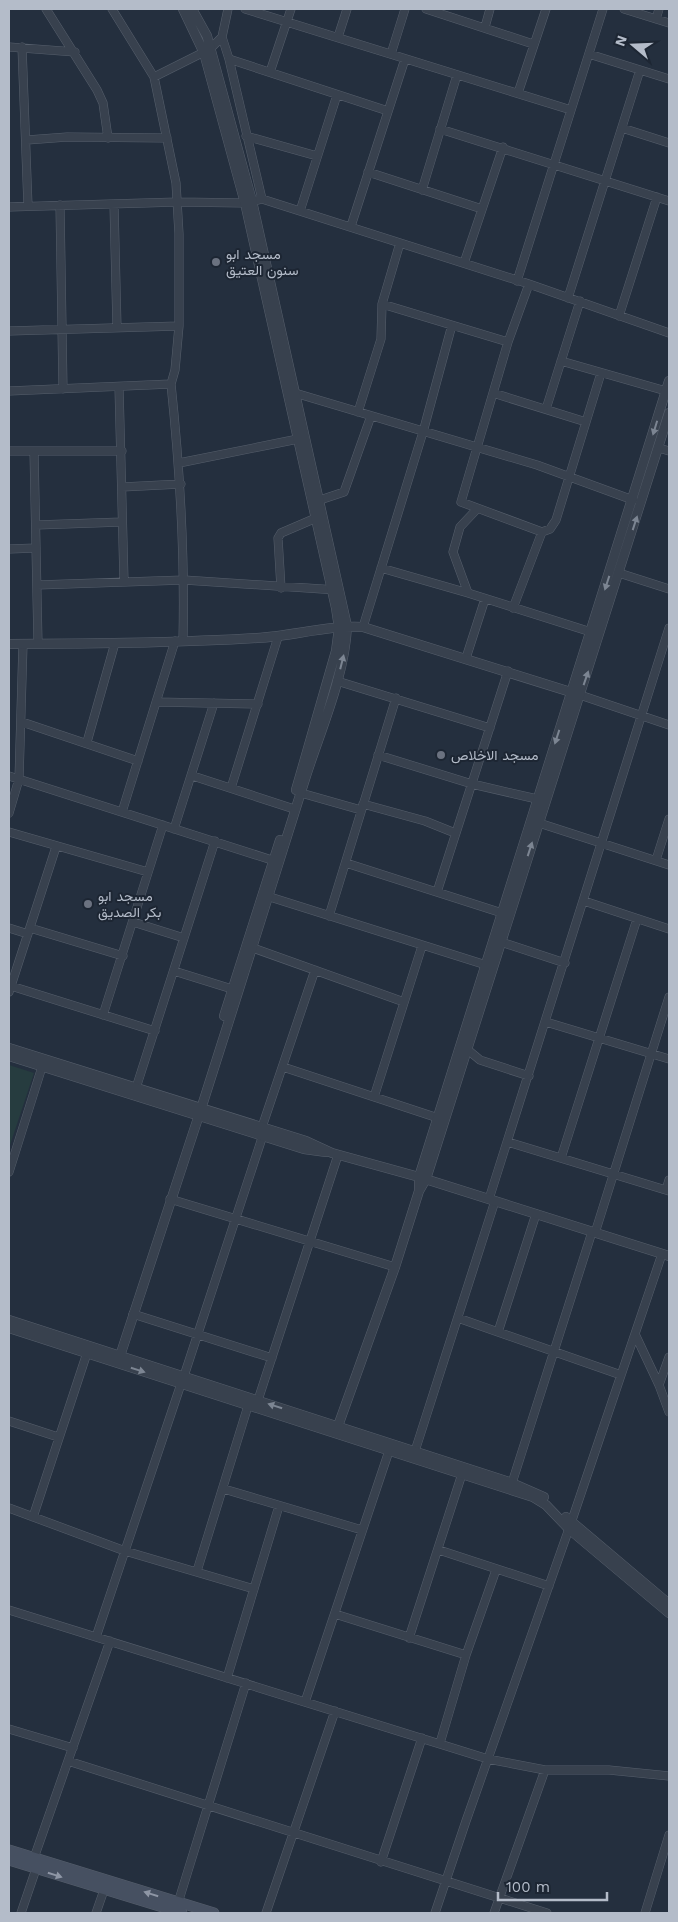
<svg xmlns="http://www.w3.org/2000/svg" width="678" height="1922" viewBox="0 0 678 1922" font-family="'Work Sans',Vazirmatn,sans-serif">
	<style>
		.grass { fill: #263c3f }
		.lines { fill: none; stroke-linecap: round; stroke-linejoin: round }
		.minor-casing { stroke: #565f6c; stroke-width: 9 }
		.tertiary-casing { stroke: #565f6c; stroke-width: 10 }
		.secondary-casing { stroke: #565f6c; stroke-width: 11 }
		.minor { stroke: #38414e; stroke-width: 8 }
		.tertiary { stroke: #38414e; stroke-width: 9 }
		.secondary { stroke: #465061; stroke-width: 10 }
		.oneway { fill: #7c8592 }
		.oneway2 { fill: #8e96a5 }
		.worship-dot { fill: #6b7280; stroke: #1d2633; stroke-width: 2 }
		.labels { text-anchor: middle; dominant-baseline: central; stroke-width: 4; stroke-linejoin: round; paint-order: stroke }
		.poi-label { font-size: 14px; fill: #b4bcc9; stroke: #1d2633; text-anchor: start }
	</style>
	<rect width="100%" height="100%" fill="#242f3e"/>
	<path class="grass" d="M9,1065L34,1073L9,1148Z"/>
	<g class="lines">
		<g class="minor-casing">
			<path id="minor" d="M46,9L97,90L103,103L108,138
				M112,9L154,77L176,183L179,234V326L175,370L171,384C180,470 185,554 183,640
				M245,9L571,110
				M426,9L533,44
				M624,9L669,23
				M656,19L659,9
				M485,27L490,9
				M222,37L229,59L388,111
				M338,37L347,9
				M9,47L75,52
				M22,47L28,206
				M391,54L405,9
				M589,54L669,79
				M229,59L262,199
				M270,72L291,9
				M154,77L210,49L222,37L228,9
				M518,93L546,9
				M622,128L669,143
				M440,129L669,201
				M246,136L317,156
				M27,140L67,137L167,138
				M368,172L482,209
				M422,190L457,75
				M114,204L117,328
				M60,205L63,389
				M9,207L178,202L245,203L262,199L529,284L669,333
				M300,211L337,95
				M351,226L405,59
				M464,263L503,147
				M517,281L603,9
				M529,284L508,342L461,502L542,532L550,529L556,520L601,373
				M568,298L640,70
				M382,304L508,342
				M619,316L657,197
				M9,331L179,326
				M561,361L666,391
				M119,387L124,581
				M9,391L171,384
				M295,393L537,465L633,500
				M493,393L586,422
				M546,409L580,301
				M358,412L381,339L382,304L400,243
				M659,448L669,451
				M9,451H122
				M34,451L38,643
				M179,463L298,439
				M122,487L181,484
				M320,500L344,492L371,416
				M36,525L122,522
				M9,549L36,548
				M381,568L468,593L591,632
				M619,573L669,589
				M37,585L184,580L337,590
				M281,588L278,538L281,533L316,518
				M468,593L453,552L460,527L477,509
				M513,608L542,532
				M363,627L423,432L452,325
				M466,658L485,599
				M337,681L490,728
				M580,695L669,725
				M156,702L258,704
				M22,722L138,761
				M87,742L115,643
				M378,755L472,784L537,799
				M9,776L278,862
				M193,776L291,808
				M231,788L278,637
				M301,793L361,810
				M363,804L425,821L455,833
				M122,812L175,641
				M9,813L19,779L23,644
				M539,823L669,865
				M174,829L214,703
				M9,832L148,872
				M656,860L669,819
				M346,863L502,913
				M437,892L508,671
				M270,897L486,965
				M584,901L669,929
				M329,916L396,698
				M133,922L184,938
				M9,928L28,934
				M30,928L123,956
				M501,942L565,963
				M253,948L404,1002
				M174,971L232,989
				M11,986L155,1031
				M9,992L56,847
				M103,1015L163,825
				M546,1022L669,1059
				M468,1050L480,1060L529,1076
				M283,1067L438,1118
				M136,1088L215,841
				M374,1097L422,946
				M262,1127L315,970
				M508,1142L669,1191
				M561,1158L637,919
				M9,1172L42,1067
				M666,1190L669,1180
				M170,1199L395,1267
				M489,1199L669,628
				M595,1233L669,997
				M133,1314L272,1358
				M458,1318L621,1375
				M498,1332L536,1214
				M635,1334L659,1385L669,1412
				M184,1376L263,1135
				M659,1385L669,1357
				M258,1400L338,1155
				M9,1421L58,1437
				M415,1451L495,1201
				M512,1483L592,1232
				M224,1489L362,1530
				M9,1508L125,1551L254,1589
				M33,1517L87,1353
				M439,1550L549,1586
				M197,1571L248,1406
				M9,1610L488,1759L545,1770H609L669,1776
				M335,1614L466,1655
				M96,1637L181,1384
				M409,1638L462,1474
				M227,1678L279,1506
				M305,1702L389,1451
				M9,1729L73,1748
				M440,1743L466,1655L496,1570
				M68,1761L547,1913
				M34,1858L110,1641
				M381,1862L422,1738
				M178,1903L246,1683
				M21,1913L36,1869
				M96,1913L104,1890
				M266,1913L335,1711
				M435,1913L466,1821L571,1523L662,1254
				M494,1913L545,1770
				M645,1913L669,1835"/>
		</g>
		<g class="tertiary-casing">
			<path id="tertiary" d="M183,9L204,53L245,203L336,608L339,628L336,651L296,790
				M192,9L207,36L252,201L347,626C345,675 321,729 306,776C272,887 236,998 201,1109
				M9,644C91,644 175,643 257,638C293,636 328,625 363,627L577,694
				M224,1016L280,840
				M9,1048L306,1141L332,1153L419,1177L669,1256
				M9,1056L304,1149L326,1152
				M419,1191V1177L669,381
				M9,1320L512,1483L544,1497
				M9,1328L533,1497L546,1505L569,1529L669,1613
				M120,1356L199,1115
				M338,1426L395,1267L419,1191L426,1179L669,413
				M566,1517L669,1604"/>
		</g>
		<g class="secondary-casing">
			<path id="secondary" d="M9,1850L214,1913
				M9,1860L182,1913"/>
		</g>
		<use href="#minor" class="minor"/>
		<use href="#tertiary" class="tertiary"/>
		<use href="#secondary" class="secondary"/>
	</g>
	<defs><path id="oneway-solid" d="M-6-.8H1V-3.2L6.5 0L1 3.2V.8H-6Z" transform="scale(1.25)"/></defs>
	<g class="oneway">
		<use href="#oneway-solid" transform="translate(655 428) rotate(107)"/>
		<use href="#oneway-solid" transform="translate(635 523) rotate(-72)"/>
		<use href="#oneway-solid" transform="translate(607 583) rotate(108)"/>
		<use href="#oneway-solid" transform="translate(342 662) rotate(-76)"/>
		<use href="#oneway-solid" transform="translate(586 678) rotate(-71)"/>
		<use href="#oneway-solid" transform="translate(557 737) rotate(108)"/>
		<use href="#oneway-solid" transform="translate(530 849) rotate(-72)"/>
		<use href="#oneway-solid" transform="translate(138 1370) rotate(18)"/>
		<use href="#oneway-solid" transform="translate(275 1406) rotate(-162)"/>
	</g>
	<g class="oneway2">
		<use href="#oneway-solid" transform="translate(55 1875) rotate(18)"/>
		<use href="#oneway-solid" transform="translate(151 1894) rotate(-163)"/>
	</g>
	<g class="worship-dot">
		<circle cx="216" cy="262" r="5"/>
		<circle cx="441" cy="755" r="5"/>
		<circle cx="88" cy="904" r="5"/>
	</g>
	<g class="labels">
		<g class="poi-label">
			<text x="226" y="254">مسجد ابو<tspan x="226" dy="16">سنون العتيق</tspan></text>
			<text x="451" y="755">مسجد الاخلاص</text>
			<text x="98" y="896">مسجد ابو<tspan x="98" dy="16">بكر الصديق</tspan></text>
		</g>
	</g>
	<rect width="678" height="1922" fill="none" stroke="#b4bcc9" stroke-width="20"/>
	<g transform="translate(633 45) rotate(289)" stroke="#1d2633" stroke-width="4" paint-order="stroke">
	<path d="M0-4L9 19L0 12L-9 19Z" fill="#b4bcc9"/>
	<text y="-8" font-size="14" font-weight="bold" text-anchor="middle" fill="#b4bcc9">N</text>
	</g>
	<path d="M498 1892v8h109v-8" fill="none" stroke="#b4bcc9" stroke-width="2.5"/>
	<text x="506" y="1892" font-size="15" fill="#b4bcc9" stroke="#1d2633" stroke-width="4" paint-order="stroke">100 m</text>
</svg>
